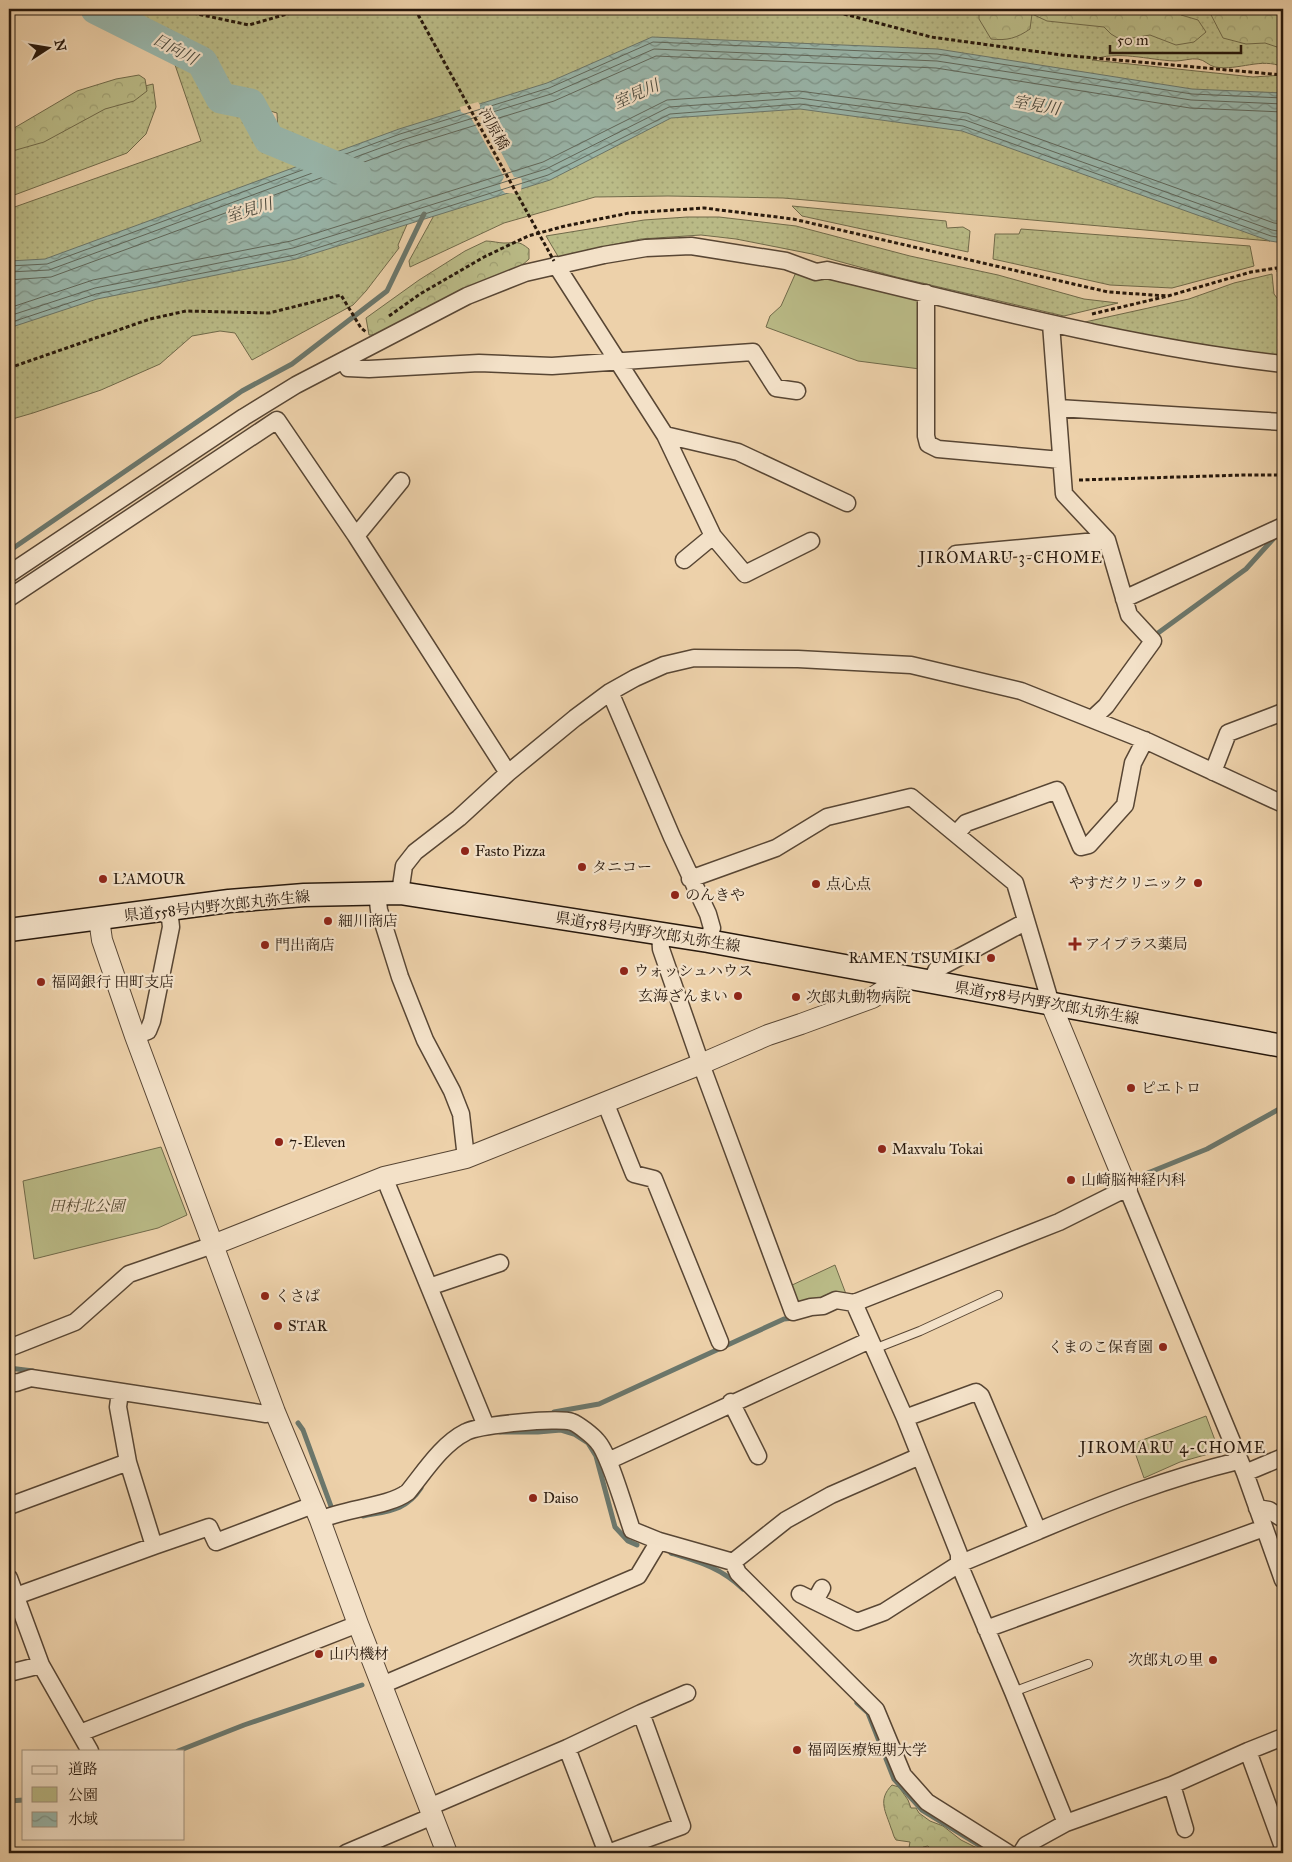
<svg xmlns="http://www.w3.org/2000/svg" width="1292" height="1862" viewBox="0 0 1292 1862" font-family="'IM FELL Great Primer','Noto Serif JP',serif">
	<style>
		.grass { fill: url(#grass-dots); stroke: #706a4a }
		.forest { fill: url(#forest-crowns); stroke: #706a4a }
		.park { fill: #babb87; stroke: #706a4a }
		.water { fill: url(#water-waves); stroke: #6b776c }
		.pier { fill: #edd1aa }
		.lines { fill: none; stroke-linecap: round; stroke-linejoin: round }
		.shore { stroke: #60685c; stroke-width: 1 }
		.stream { stroke: #6b776c; stroke-width: 5 }
		.river { stroke: #99b7ac; stroke-width: 31 }
		.service-casing { stroke: #584634; stroke-width: 10 }
		.minor-casing { stroke: #584634; stroke-width: 19 }
		.tertiary-casing { stroke: #584634; stroke-width: 22 }
		.secondary-casing { stroke: #27180c; stroke-width: 25 }
		.path { stroke: #27180c; stroke-width: 3; stroke-dasharray: 4 2.5; stroke-linecap: butt }
		.service { stroke: #f3e1c8; stroke-width: 8 }
		.minor { stroke: #f3e1c8; stroke-width: 16 }
		.tertiary { stroke: #f3e1c8; stroke-width: 20 }
		.secondary { stroke: #f3e1c8; stroke-width: 22 }
		.path-bridge { stroke: #27180c; stroke-width: 3; stroke-dasharray: 4 2.5; stroke-linecap: butt }
		.poi-dot { fill: #8f2418; stroke: #f3e1c8; stroke-width: 2 }
		.labels { text-anchor: middle; dominant-baseline: central; stroke-width: 4.5; stroke-linejoin: round; paint-order: stroke }
		.street-label { font-size: 15px; fill: #27180c; stroke: #f3e1c8 }
		.poi-label { font-size: 15px; fill: #27180c; stroke: #f3e1c8; text-anchor: start }
		.park-label { font-size: 15px; font-style: italic; fill: #534931; stroke: #f3e1c8 }
		.water-label { font-size: 16px; font-style: italic; fill: #49483c; stroke: #f3e1c8 }
		.neighbourhood-label { font-size: 16px; letter-spacing: 1px; fill: #27180c; stroke: #f3e1c8 }
	</style>
	<defs>
		<pattern id="grass-dots" width="8" height="8" patternUnits="userSpaceOnUse" patternTransform="scale(1.25)"><rect width="8" height="8" fill="#babb87"/><path d="M2 2h.1M6 6h.1" fill="none" stroke="#a0a073" stroke-width="1.8" stroke-linecap="round"/></pattern>
		<pattern id="forest-crowns" width="20" height="18" patternUnits="userSpaceOnUse" patternTransform="scale(1.25)"><rect width="20" height="18" fill="#babb87"/><path d="M2 6a3 3 0 1 1 6 0M12 15a3 3 0 1 1 6 0" fill="none" stroke="#a0a073"/></pattern>
		<pattern id="water-waves" width="16" height="10" patternUnits="userSpaceOnUse" patternTransform="scale(1.25)"><rect width="16" height="10" fill="#99b7ac"/><path d="M0 5q4-4 8 0t8 0" fill="none" stroke="#7d948a"/></pattern>
	</defs>
	<rect width="100%" height="100%" fill="#edd1aa"/>
	<filter id="stains"><feTurbulence type="fractalNoise" baseFrequency=".004" numOctaves="4"/><feColorMatrix values="0 0 0 0 .2 0 0 0 0 .09 0 0 0 0 .02 0 0 0 .5 -.17"/></filter>
	<radialGradient id="worn" r=".72"><stop offset=".6" stop-color="#630" stop-opacity="0"/><stop offset="1" stop-color="#630" stop-opacity=".3"/></radialGradient>
	<path class="grass" d="M112,9H1283V67C1261,57 1239,71 1215,67C1209,66 1205,60 1198,59C1191,58 1183,61 1175,61C1148,60 1117,50 1092,60L1253,77L1283,75V105L548,93L336,160L278,133L277,113L263,109L229,87L212,57L171,30H163Z
		M172,56L199,70L220,107L246,111L267,146L314,170L39,267L9,269V209L201,141Z
		M153,84L156,107L146,134L127,153L9,197V148L145,86Z
		M795,101L964,122L1162,192L1270,241L783,198L668,196L595,197L504,223L410,267L409,261L438,208L668,111Z
		M792,206L946,221L947,228L963,227L970,231L968,252L802,216Z
		M412,213L398,245L399,248L366,291L353,305L252,360L235,333L220,331L192,336L160,364L101,390L33,413L9,420V320Z
		M687,217H719L796,226L910,256L998,275L1084,299L1118,303L1064,316L896,277L812,254L736,239L701,235L641,239L606,246L601,250L559,258L546,236L644,220Z
		M1021,229L1250,246L1254,266L1172,288L1110,285L993,259L995,234H1019Z
		M1272,274L1274,294L1283,306V359L1151,341L1085,322L1189,299L1234,283Z"/>
	<path class="forest" d="M979,9H1175L1181,15L1198,20L1206,32L1194,42L1176,45L1150,35L1121,40L1111,34L1104,27L1047,21L1032,14L1030,29C1017,38 1007,41 991,39L979,19Z
		M1208,9H1283V49L1265,43L1246,44L1223,38Z
		M139,75L145,79L147,91L134,101L105,109L44,142L9,152V131L77,91L116,79Z
		M486,241C492,241 499,243 504,243C517,243 518,240 529,249V259L519,268L376,335H369L366,318L419,280L465,251Z
		M892,1785L899,1787L908,1800L911,1808H916L919,1813L930,1821L943,1826L961,1840L987,1853H934L928,1846L923,1847V1851L926,1853H908L910,1842L896,1840C893,1836 893,1832 891,1828C886,1812 877,1800 892,1785Z"/>
	<path class="park" d="M797,270L922,300L920,369L858,361L766,327L770,316L781,306Z
		M161,1147L187,1215L158,1228L34,1259L23,1181Z
		M835,1265L846,1294L798,1308L790,1286Z
		M1206,1416L1219,1451L1180,1462L1144,1478L1132,1444Z"/>
	<path class="water" d="M652,37L938,49L1192,89L1283,93V243L1270,241L962,131L800,109L671,118L550,180L296,259L97,299L9,328V261L45,259L399,129L547,83Z"/>
	<path class="pier" d="M478,102L480,105V112L514,177L521,178L522,181L521,191L513,194L512,193H505L501,189L500,185L504,177L470,116L461,112L460,107Z"/>
	<g class="lines">
		<path class="shore" d="M9,266L47,264L400,134L549,88L653,42L937,54L1192,94L1283,98
			M9,272L49,270L402,140L551,94L654,49L937,61L1191,100L1283,104
			M9,280L51,277L405,147L554,101L656,56L936,68L1190,108L1283,112
			M9,308L93,280L291,241L543,162L667,100L799,91L967,113L1274,223L1283,224
			M9,316L95,288L293,248L546,169L669,107L799,98L965,120L1272,230L1283,232
			M9,323L96,294L295,255L548,175L670,114L800,104L963,126L1271,236L1283,238"/>
		<path class="stream" d="M9,551L242,391L292,364L387,291L424,214
			M1158,633L1246,569L1275,537
			M1128,1181L1207,1149L1283,1107
			M9,1368L33,1371
			M554,1412L599,1404L784,1319L794,1318
			M298,1423L303,1430L332,1509
			M500,1432H538L561,1430L574,1434L588,1443L596,1456L615,1527L628,1541L637,1545
			M363,1516C388,1511 406,1511 421,1488
			M671,1553C700,1562 721,1568 743,1589
			M857,1703L868,1713L894,1779L922,1810L992,1853
			M178,1751L244,1725L362,1685
			M9,1801L24,1800"/>
		<path class="river" d="M96,9L202,62L221,98L250,104L269,139L356,175"/>
		<g class="service-casing">
			<path id="service" d="M874,1349L920,1331L998,1295
				M1013,1692L1088,1664"/>
		</g>
		<g class="minor-casing">
			<path id="minor" d="M556,265L665,435L738,452L847,503
				M926,293V436L928,444L938,449L1061,460
				M1051,324L1064,494L1107,540
				M344,361L348,368L369,369L479,363L552,366L753,352L776,388L797,391
				M1058,408L1283,422
				M665,435L713,536L745,574L811,541
				M356,536L401,481
				M956,554L1107,540L1129,615L1153,641L1106,706L1092,719
				M684,560L713,536
				M9,574L244,417L296,385L467,296L525,273L604,255L646,248L691,246L786,261L816,272L827,270C979,306 1129,347 1283,364
				M9,598L277,420L356,536L508,773
				M1124,599L1283,526
				M610,692L672,837L708,914L712,928L708,941
				M1213,772L1228,733L1283,712
				M956,834L966,823L1057,790L1081,847L1089,845L1125,805L1133,763L1145,740
				M690,879L776,848L827,817L911,797L1015,883L1051,1004
				M377,893L379,910L400,977L425,1040L452,1091L461,1114L466,1158
				M400,893L404,866L415,852L459,818L508,773L575,718L610,692L635,678L664,665L694,658L798,659L911,665L1021,691L1149,742L1283,804
				M660,933L661,949L701,1064L793,1312L811,1307L823,1306L836,1300L854,1303L905,1418L959,1554V1564L1013,1692L1066,1823
				M931,981L937,969L1025,922
				M135,1036L148,1031L152,1021L171,927L169,909
				M605,1102L634,1174L654,1179L720,1342
				M384,1177L486,1426
				M429,1287L500,1263
				M854,1303L1059,1222L1127,1188L1245,1473L1283,1580
				M9,1348L75,1322L129,1274L213,1245
				M9,1381L16,1383L31,1378L266,1414L275,1412
				M120,1392L118,1407L128,1462L154,1546L209,1527L216,1542L313,1505
				M731,1402L758,1456
				M608,1461L870,1340
				M1245,1473L1283,1457
				M9,1506L128,1462
				M1257,1508L1269,1510L1283,1519
				M320,1520C346,1508 388,1507 408,1492C425,1471 442,1444 466,1432C479,1425 559,1417 572,1422C578,1424 593,1436 597,1441C609,1453 625,1510 632,1530L659,1541L733,1562L738,1573L876,1710L903,1775L927,1802L1008,1853
				M1038,1531C1104,1503 1168,1478 1238,1461
				M733,1562L786,1520L831,1495L920,1456
				M9,1578L41,1665L90,1751
				M800,1594L857,1622L884,1612L959,1564L1038,1531L981,1396L976,1392L905,1418
				M16,1596L154,1546
				M815,1601L822,1588
				M986,1629L1264,1528
				M9,1673L41,1665
				M382,1685L638,1576L659,1541
				M80,1733L358,1624
				M567,1748L607,1853
				M1248,1751L1283,1847
				M1172,1785L1185,1829
				M429,1807L567,1748L641,1713L687,1693
				M346,1853L433,1816
				M608,1853L682,1826L641,1713
				M1021,1853L1026,1845L1066,1823L1172,1785L1248,1751L1283,1737"/>
		</g>
		<g class="tertiary-casing">
			<path id="tertiary" d="M99,919L102,940L135,1036L213,1245L275,1412L320,1520L358,1624L447,1853
				M1051,1004L1127,1188
				M213,1245L384,1177L466,1158L701,1064L768,1035L801,1024L872,998L886,989L890,975"/>
		</g>
		<g class="secondary-casing">
			<path id="secondary" d="M9,930L229,901L304,895L400,893L708,941L1283,1046"/>
		</g>
		<path class="path" d="M174,9L249,25L304,9
			M825,9L931,37L1062,55L1283,75
			M1278,268L1279,286L1283,299
			M1092,314L1168,296L1251,272L1283,267
			M389,316L420,294L484,257L528,236L565,226L629,213L704,208L793,219L1108,292L1168,296
			M9,368L150,319L186,311L269,313L341,295L361,328L366,332
			M1079,480L1244,475H1283"/>
		<use href="#service" class="service"/>
		<use href="#minor" class="minor"/>
		<use href="#tertiary" class="tertiary"/>
		<use href="#secondary" class="secondary"/>
		<path class="path-bridge" d="M415,9L554,261"/>
	</g>
	<g class="poi-dot">
		<circle cx="465" cy="851" r="5"/>
		<circle cx="582" cy="867" r="5"/>
		<circle cx="103" cy="879" r="5"/>
		<circle cx="1198" cy="883" r="5"/>
		<circle cx="816" cy="884" r="5"/>
		<circle cx="675" cy="895" r="5"/>
		<circle cx="328" cy="921" r="5"/>
		<path d="M1072.5 936.5h5v5h5v5h-5v5h-5v-5h-5v-5h5z"/>
		<circle cx="265" cy="945" r="5"/>
		<circle cx="991" cy="958" r="5"/>
		<circle cx="624" cy="971" r="5"/>
		<circle cx="41" cy="982" r="5"/>
		<circle cx="738" cy="996" r="5"/>
		<circle cx="796" cy="997" r="5"/>
		<circle cx="1131" cy="1088" r="5"/>
		<circle cx="279" cy="1142" r="5"/>
		<circle cx="882" cy="1149" r="5"/>
		<circle cx="1071" cy="1180" r="5"/>
		<circle cx="265" cy="1296" r="5"/>
		<circle cx="278" cy="1326" r="5"/>
		<circle cx="1163" cy="1347" r="5"/>
		<circle cx="533" cy="1498" r="5"/>
		<circle cx="319" cy="1654" r="5"/>
		<circle cx="1213" cy="1660" r="5"/>
		<circle cx="797" cy="1750" r="5"/>
	</g>
	<g class="labels">
		<g class="street-label">
			<text transform="translate(494 129) rotate(61)">河原橋</text>
			<text transform="translate(217 906) rotate(-6)">県道558号内野次郎丸弥生線</text>
			<text transform="translate(648 932) rotate(9)">県道558号内野次郎丸弥生線</text>
			<text transform="translate(1047 1003) rotate(10)">県道558号内野次郎丸弥生線</text>
		</g>
		<g class="poi-label">
			<text x="475" y="851">Fasto Pizza</text>
			<text x="592" y="867">タニコー</text>
			<text x="113" y="879">L'AMOUR</text>
			<text x="1188" y="883" text-anchor="end">やすだクリニック</text>
			<text x="826" y="884">点心点</text>
			<text x="685" y="895">のんきや</text>
			<text x="338" y="921">細川商店</text>
			<text x="1085" y="944">アイプラス薬局</text>
			<text x="275" y="945">門出商店</text>
			<text x="981" y="958" text-anchor="end">RAMEN TSUMIKI</text>
			<text x="634" y="971">ウォッシュハウス</text>
			<text x="51" y="982">福岡銀行 田町支店</text>
			<text x="728" y="996" text-anchor="end">玄海ざんまい</text>
			<text x="806" y="997">次郎丸動物病院</text>
			<text x="1141" y="1088">ピエトロ</text>
			<text x="289" y="1142">7-Eleven</text>
			<text x="892" y="1149">Maxvalu Tokai</text>
			<text x="1081" y="1180">山崎脳神経内科</text>
			<text x="275" y="1296">くさば</text>
			<text x="288" y="1326">STAR</text>
			<text x="1153" y="1347" text-anchor="end">くまのこ保育園</text>
			<text x="543" y="1498">Daiso</text>
			<text x="329" y="1654">山内機材</text>
			<text x="1203" y="1660" text-anchor="end">次郎丸の里</text>
			<text x="807" y="1750">福岡医療短期大学</text>
		</g>
		<g class="park-label">
			<text x="87" y="1206">田村北公園</text>
		</g>
		<g class="water-label">
			<text transform="translate(175 49) rotate(28)">日向川</text>
			<text transform="translate(636 94) rotate(-24)">室見川</text>
			<text transform="translate(1036 105) rotate(10)">室見川</text>
			<text transform="translate(249 210) rotate(-17)">室見川</text>
		</g>
		<g class="neighbourhood-label">
			<text x="1011" y="557">JIROMARU 3-CHOME</text>
			<text x="1173" y="1447">JIROMARU 4-CHOME</text>
		</g>
	</g>
	<rect width="1292" height="1862" fill="none" stroke="#edd1aa" stroke-width="30"/>
	<rect x="10" y="10" width="1272" height="1842" fill="none" stroke="#27180c" stroke-width="2.5"/>
	<rect x="15" y="15" width="1262" height="1832" fill="none" stroke="#27180c"/>
	<rect x="22" y="1750" width="162" height="90" fill="#f3e1c8" stroke="#a1917d"/>
	<rect x="32" y="1766" width="25" height="8" fill="#f3e1c8" stroke="#a1917d"/>
	<text x="68" y="1774" font-size="15" fill="#27180c">道路</text>
	<rect x="32" y="1787" width="25" height="15" fill="#babb87" stroke="#a1917d"/>
	<text x="68" y="1800" font-size="15" fill="#27180c">公園</text>
	<rect x="32" y="1812" width="25" height="15" fill="url(#water-waves)" stroke="#a1917d"/>
	<text x="68" y="1824" font-size="15" fill="#27180c">水域</text>
	<g transform="translate(48 48) rotate(78)" stroke="#f3e1c8" stroke-width="4" paint-order="stroke">
	<path d="M0-4L9 19L0 12L-9 19Z" fill="#27180c"/>
	<text y="-8" font-size="14" font-weight="bold" text-anchor="middle" fill="#27180c">N</text>
	</g>
	<path d="M1110 45v8h131v-8" fill="none" stroke="#27180c" stroke-width="2.5"/>
	<text x="1117" y="45" font-size="15" fill="#27180c" stroke="#f3e1c8" stroke-width="4" paint-order="stroke">50 m</text>
	<rect width="100%" height="100%" filter="url(#stains)"/>
	<rect width="100%" height="100%" fill="url(#worn)"/>
</svg>
